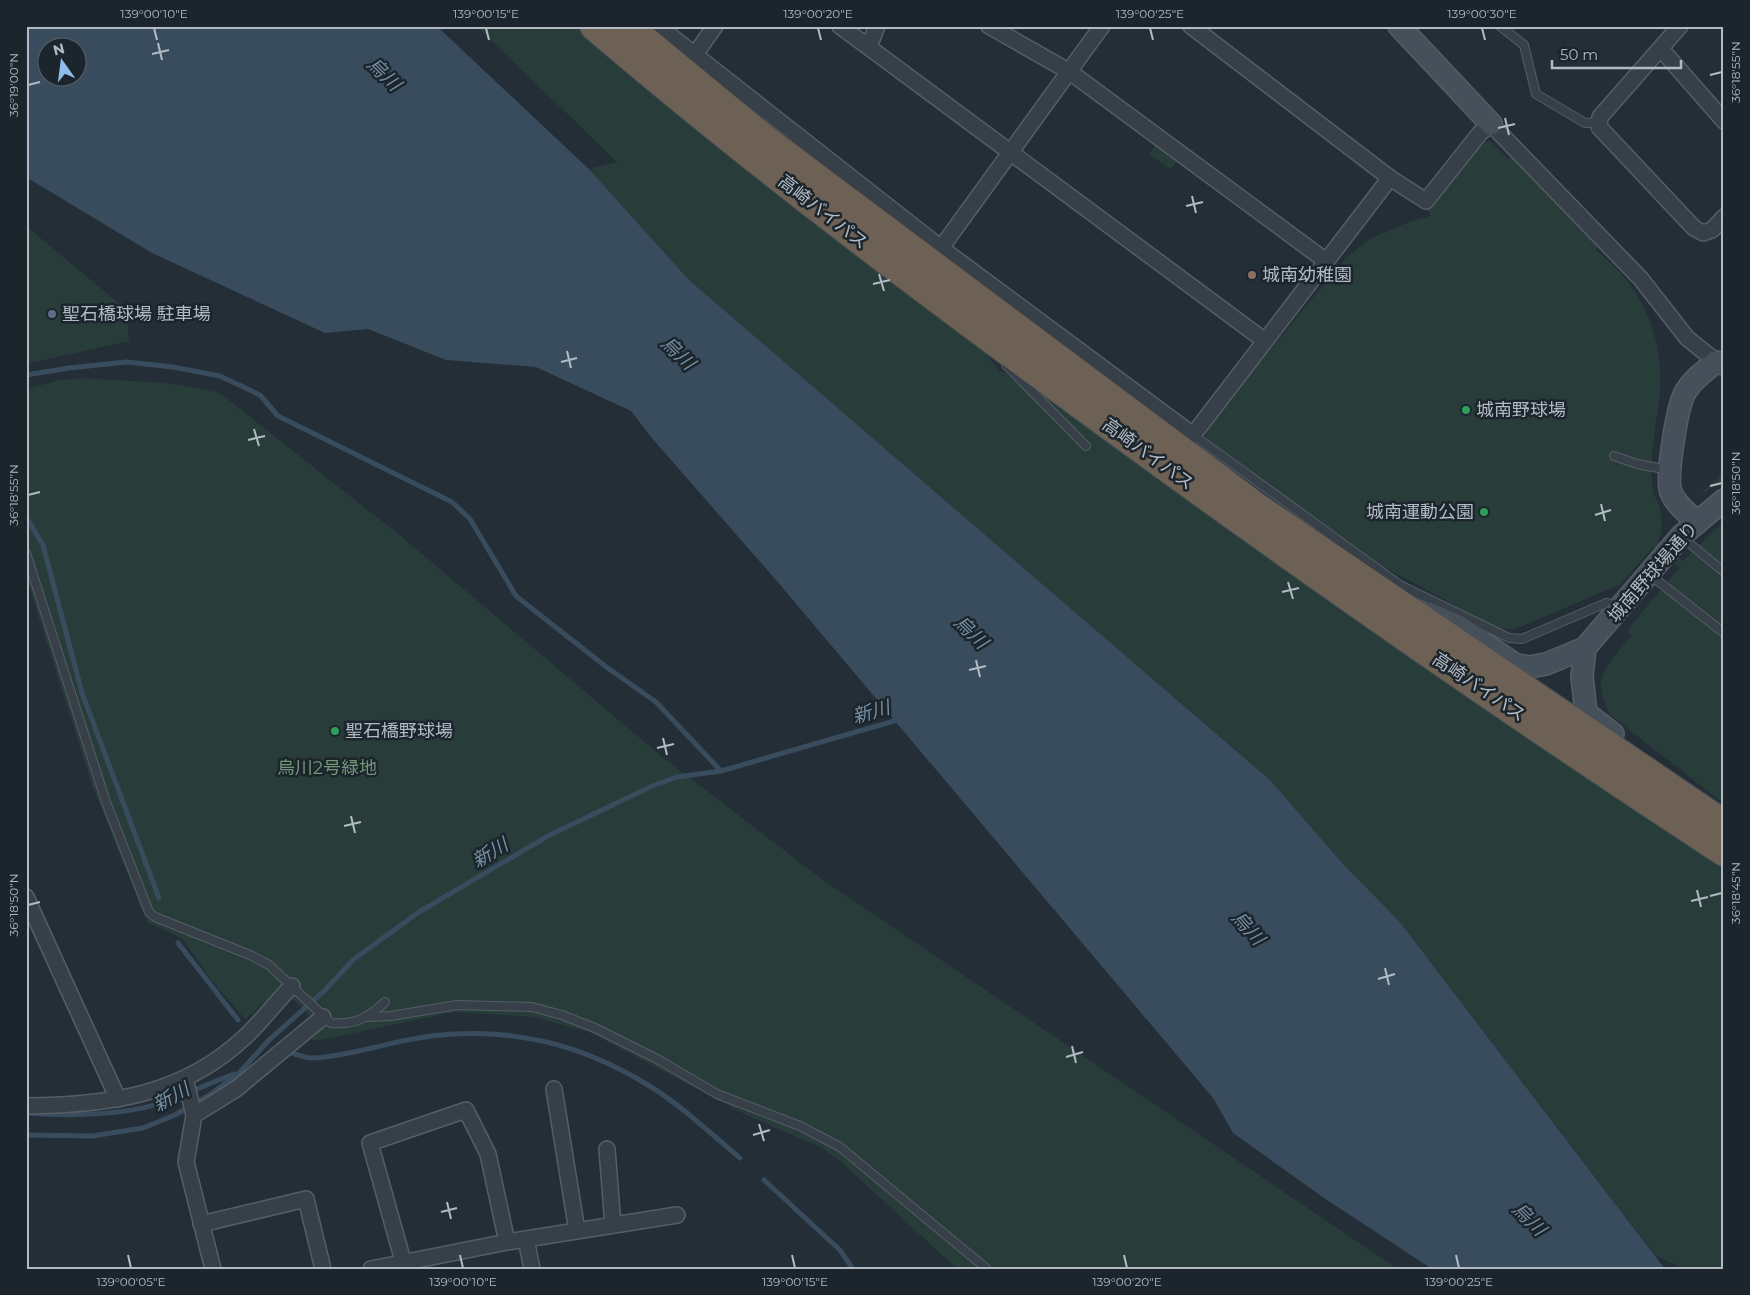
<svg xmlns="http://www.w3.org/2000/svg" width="1750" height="1295" viewBox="0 0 1750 1295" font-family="Montserrat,'Noto Sans JP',sans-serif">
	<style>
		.green { fill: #283c3a }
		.water { fill: #394c5d; fill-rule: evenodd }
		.pier { fill: #242e37 }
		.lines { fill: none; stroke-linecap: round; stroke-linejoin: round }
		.stream { stroke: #394c5d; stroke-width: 5 }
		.lane-casing { stroke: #555e66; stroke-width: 10 }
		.street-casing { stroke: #555e66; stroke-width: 18 }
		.secondary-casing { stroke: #555e66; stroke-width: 24 }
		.highway-casing { stroke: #424b52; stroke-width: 30 }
		.lane { stroke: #374048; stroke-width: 8 }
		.street { stroke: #374048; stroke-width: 15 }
		.secondary { stroke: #45505a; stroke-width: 21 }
		.highway { stroke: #6d6155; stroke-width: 28 }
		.ticks { fill: none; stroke: #b2bbc4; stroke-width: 2 }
		.education-dot { fill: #8d6e63; stroke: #1c252c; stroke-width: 2 }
		.service-dot { fill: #5c6f8a; stroke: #1c252c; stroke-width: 2 }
		.leisure-dot { fill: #2e9e5b; stroke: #1c252c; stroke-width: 2 }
		.labels { text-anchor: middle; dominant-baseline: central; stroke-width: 5; stroke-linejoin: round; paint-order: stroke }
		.street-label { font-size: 18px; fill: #b2bbc4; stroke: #1c252c }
		.poi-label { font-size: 18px; fill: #b2bbc4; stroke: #1c252c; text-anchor: start }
		.park-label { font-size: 18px; fill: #729777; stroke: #1c252c }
		.water-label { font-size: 19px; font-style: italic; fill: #758fa4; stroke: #1c252c }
		.neatline { fill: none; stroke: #b2bbc4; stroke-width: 2 }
		.ticks-label { font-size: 12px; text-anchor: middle; fill: #b2bbc4 }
	</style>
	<rect width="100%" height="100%" fill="#242e37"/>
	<path class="green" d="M476,26H580L977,340L999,371L1006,373L1054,418L1088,442L1021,375L1724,857V1269H1684L1655,1255L1399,921L1344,865L1270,780L689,280L589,169L617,162Z
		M1490,141L1508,159L1512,156L1597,246L1596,250C1649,292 1669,349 1657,415C1654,436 1649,468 1653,490C1653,495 1657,499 1659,504C1661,514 1664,532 1658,541L1683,561L1724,521V804L1609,714C1606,705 1602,696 1601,687C1599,670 1621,649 1631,636L1628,629L1679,568L1653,547L1621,584L1513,630L1495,627L1384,567L1206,439V427L1344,260L1365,242L1378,235L1409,222L1430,216L1428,209L1484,142Z
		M1155,145L1177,161L1171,170L1149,154Z
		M26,226L127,310L129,341L26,364Z
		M81,378L169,383L220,393L402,537L660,755L823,880L1398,1269H957L840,1161L820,1147L746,1115L591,1033L534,1017L454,1012L316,1041L307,1038L319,1025L282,988L245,1019L211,980L183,939L147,922L93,788L26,577V389L60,380Z
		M1724,472V481L1699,495Z"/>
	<path class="water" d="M26,26H437L589,169L689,280L1270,780L1344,865L1399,921L1665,1269H1432L1324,1198L1233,1133L1213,1098L776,580L651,437L631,411L536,367L446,360L368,329L325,333L152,253L26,177ZM48,48H78V78H48Z"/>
	<path class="pier" d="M437,26H440L592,169H589Z"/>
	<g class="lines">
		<path class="stream" d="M26,375L69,368L127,362L173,367L220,376L260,395L278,416L452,502L470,519L516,596L605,666L656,702L721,771
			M26,517L43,545L82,693L159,898
			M178,943L238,1020
			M290,1053C297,1054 305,1058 312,1058C352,1056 391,1041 431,1036C512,1027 579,1043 648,1085C681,1105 710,1133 740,1158
			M26,1113C65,1116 126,1116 163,1102C187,1094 210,1083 234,1074
			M26,1135L92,1136L143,1128L175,1115L211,1094L239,1073L269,1040L324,991L354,959L419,912L548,836L652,786L677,777L721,771L901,719
			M764,1180L840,1250L853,1269"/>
		<g class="lane-casing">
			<path id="lane" d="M1500,26L1524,45L1536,94L1585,123L1600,122
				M1006,365L1086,446
				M1193,435L1400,585L1509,638L1522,639L1606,603L1619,605
				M1614,456L1637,464L1669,470
				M1683,538L1724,572
				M26,553L106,802L149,912L155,917L250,955L269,965L331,1023C355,1025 368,1018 385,1002
				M1649,574L1724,633
				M369,1017L391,1016L457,1005L532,1007L562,1015L595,1028L659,1060L717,1094L800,1126L840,1147L987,1269"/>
		</g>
		<g class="street-casing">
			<path id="street" d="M658,26L941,248L1193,435L1390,178
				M840,26L1265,341
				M989,26L1070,72L1326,261
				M1191,26L1390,178L1426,201L1480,133L1491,124L1641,279L1687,338L1723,367
				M1680,26L1600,117L1599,127L1694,228L1703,233L1712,230L1724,217
				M869,47L877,26
				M1661,49L1724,121
				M694,56L715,26
				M941,248L1102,26
				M26,897L118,1099
				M185,1079L194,1115
				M554,1089L577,1231
				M26,1106C109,1105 183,1096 246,1036C262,1021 276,1002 292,986
				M607,1149L613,1225
				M201,1224L306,1199L323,1269
				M526,1239L532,1269
				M403,1261L370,1143L466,1110L488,1154L507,1242
				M213,1269L186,1162L194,1115L236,1089L323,1017
				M371,1269L507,1242L677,1215"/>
		</g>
		<g class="secondary-casing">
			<path id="secondary" d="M1399,26L1491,124
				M1696,521C1687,513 1673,502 1670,489C1667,473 1677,404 1686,391C1693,379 1705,371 1716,362
				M1429,613L1458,626L1516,665L1530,667L1546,664L1585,648L1681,536L1724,500
				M1585,648L1582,677L1586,713L1613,734"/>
		</g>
		<g class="highway-casing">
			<path id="highway" d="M594,26C760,168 935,299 1111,427C1312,574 1516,716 1724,852
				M628,26L766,140L1258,508L1724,824"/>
		</g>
		<use href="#lane" class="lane"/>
		<use href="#street" class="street"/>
		<use href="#secondary" class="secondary"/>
		<use href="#highway" class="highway"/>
	</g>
	<path class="ticks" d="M154,28L157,40M486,28L489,40M818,28L821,40M1150,28L1153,40M1482,28L1485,40M158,43L162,60M152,54L169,50M1710,75L1722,72M28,85L40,82M1505,118L1509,135M1498,128L1515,124M1192,196L1196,213M1186,206L1203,202M879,274L884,291M873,284L890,280M567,351L571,368M561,362L577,358M254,429L259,446M248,440L265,436M1710,486L1722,483M28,495L40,492M1601,504L1605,521M1595,515L1611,510M1288,582L1293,599M1282,592L1299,588M976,660L980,677M969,670L986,666M663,738L667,755M657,748L674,744M351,816L355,833M344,826L361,822M1697,890L1701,907M1710,896L1722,893M1691,901L1708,897M28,905L40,902M1385,968L1389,985M1378,979L1395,974M1072,1046L1076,1063M1066,1057L1083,1052M759,1124L764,1141M753,1135L770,1130M447,1202L451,1219M441,1212L457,1208M128,1255L131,1268M460,1255L463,1268M792,1255L795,1268M1124,1255L1127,1268M1456,1255L1459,1268"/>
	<circle class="education-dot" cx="1252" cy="275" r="5"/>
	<circle class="service-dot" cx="52" cy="314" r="5"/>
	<g class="leisure-dot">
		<circle cx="1466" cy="410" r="5"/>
		<circle cx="1484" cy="512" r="5"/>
		<circle cx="335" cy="731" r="5"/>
	</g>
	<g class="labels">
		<g class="street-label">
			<text transform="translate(823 212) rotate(38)">高崎バイパス</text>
			<text transform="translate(1148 454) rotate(36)">高崎バイパス</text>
			<text transform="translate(1653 572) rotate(-49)">城南野球場通り</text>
			<text transform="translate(1479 687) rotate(34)">高崎バイパス</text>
		</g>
		<g class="poi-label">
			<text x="1262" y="275">城南幼稚園</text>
			<text x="62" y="314">聖石橋球場 駐車場</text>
			<text x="1476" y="410">城南野球場</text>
			<text x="1474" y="512" text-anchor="end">城南運動公園</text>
			<text x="345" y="731">聖石橋野球場</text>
		</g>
		<g class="park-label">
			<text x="327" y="768">烏川2号緑地</text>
		</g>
		<g class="water-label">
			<text transform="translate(384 74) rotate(44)">烏川</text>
			<text transform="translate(678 353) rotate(44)">烏川</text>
			<text transform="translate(971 632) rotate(44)">烏川</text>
			<text transform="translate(871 712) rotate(-16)">新川</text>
			<text transform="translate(490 853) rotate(-31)">新川</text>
			<text transform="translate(1248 928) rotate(48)">烏川</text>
			<text transform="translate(171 1097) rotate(-29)">新川</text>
			<text transform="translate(1529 1219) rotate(45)">烏川</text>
		</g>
	</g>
	<rect width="1750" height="1295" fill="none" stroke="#1c252c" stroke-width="55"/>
	<g transform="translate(62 62) rotate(346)"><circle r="24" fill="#1c252c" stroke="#586169"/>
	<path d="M0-4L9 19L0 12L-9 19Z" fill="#8ebdec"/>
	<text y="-8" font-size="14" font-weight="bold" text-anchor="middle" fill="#b2bbc4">N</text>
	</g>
	<path d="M1552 60v8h129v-8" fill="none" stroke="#b2bbc4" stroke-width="2.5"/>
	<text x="1560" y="60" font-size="15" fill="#b2bbc4" stroke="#1c252c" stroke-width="4" paint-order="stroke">50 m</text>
	<rect x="28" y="28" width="1694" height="1240" class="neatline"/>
	<g class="ticks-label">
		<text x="154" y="18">139°00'10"E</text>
		<text x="486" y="18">139°00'15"E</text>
		<text x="818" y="18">139°00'20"E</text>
		<text x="1150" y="18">139°00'25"E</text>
		<text x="1482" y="18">139°00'30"E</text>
		<text transform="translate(1736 72) rotate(-90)" y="4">36°18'55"N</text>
		<text transform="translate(14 85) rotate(-90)" y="4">36°19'00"N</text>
		<text transform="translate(1736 483) rotate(-90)" y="4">36°18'50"N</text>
		<text transform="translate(14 495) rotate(-90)" y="4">36°18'55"N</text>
		<text transform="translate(1736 893) rotate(-90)" y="4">36°18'45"N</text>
		<text transform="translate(14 905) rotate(-90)" y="4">36°18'50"N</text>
		<text x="131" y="1286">139°00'05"E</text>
		<text x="463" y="1286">139°00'10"E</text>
		<text x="795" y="1286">139°00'15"E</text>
		<text x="1127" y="1286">139°00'20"E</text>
		<text x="1459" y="1286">139°00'25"E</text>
	</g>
</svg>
